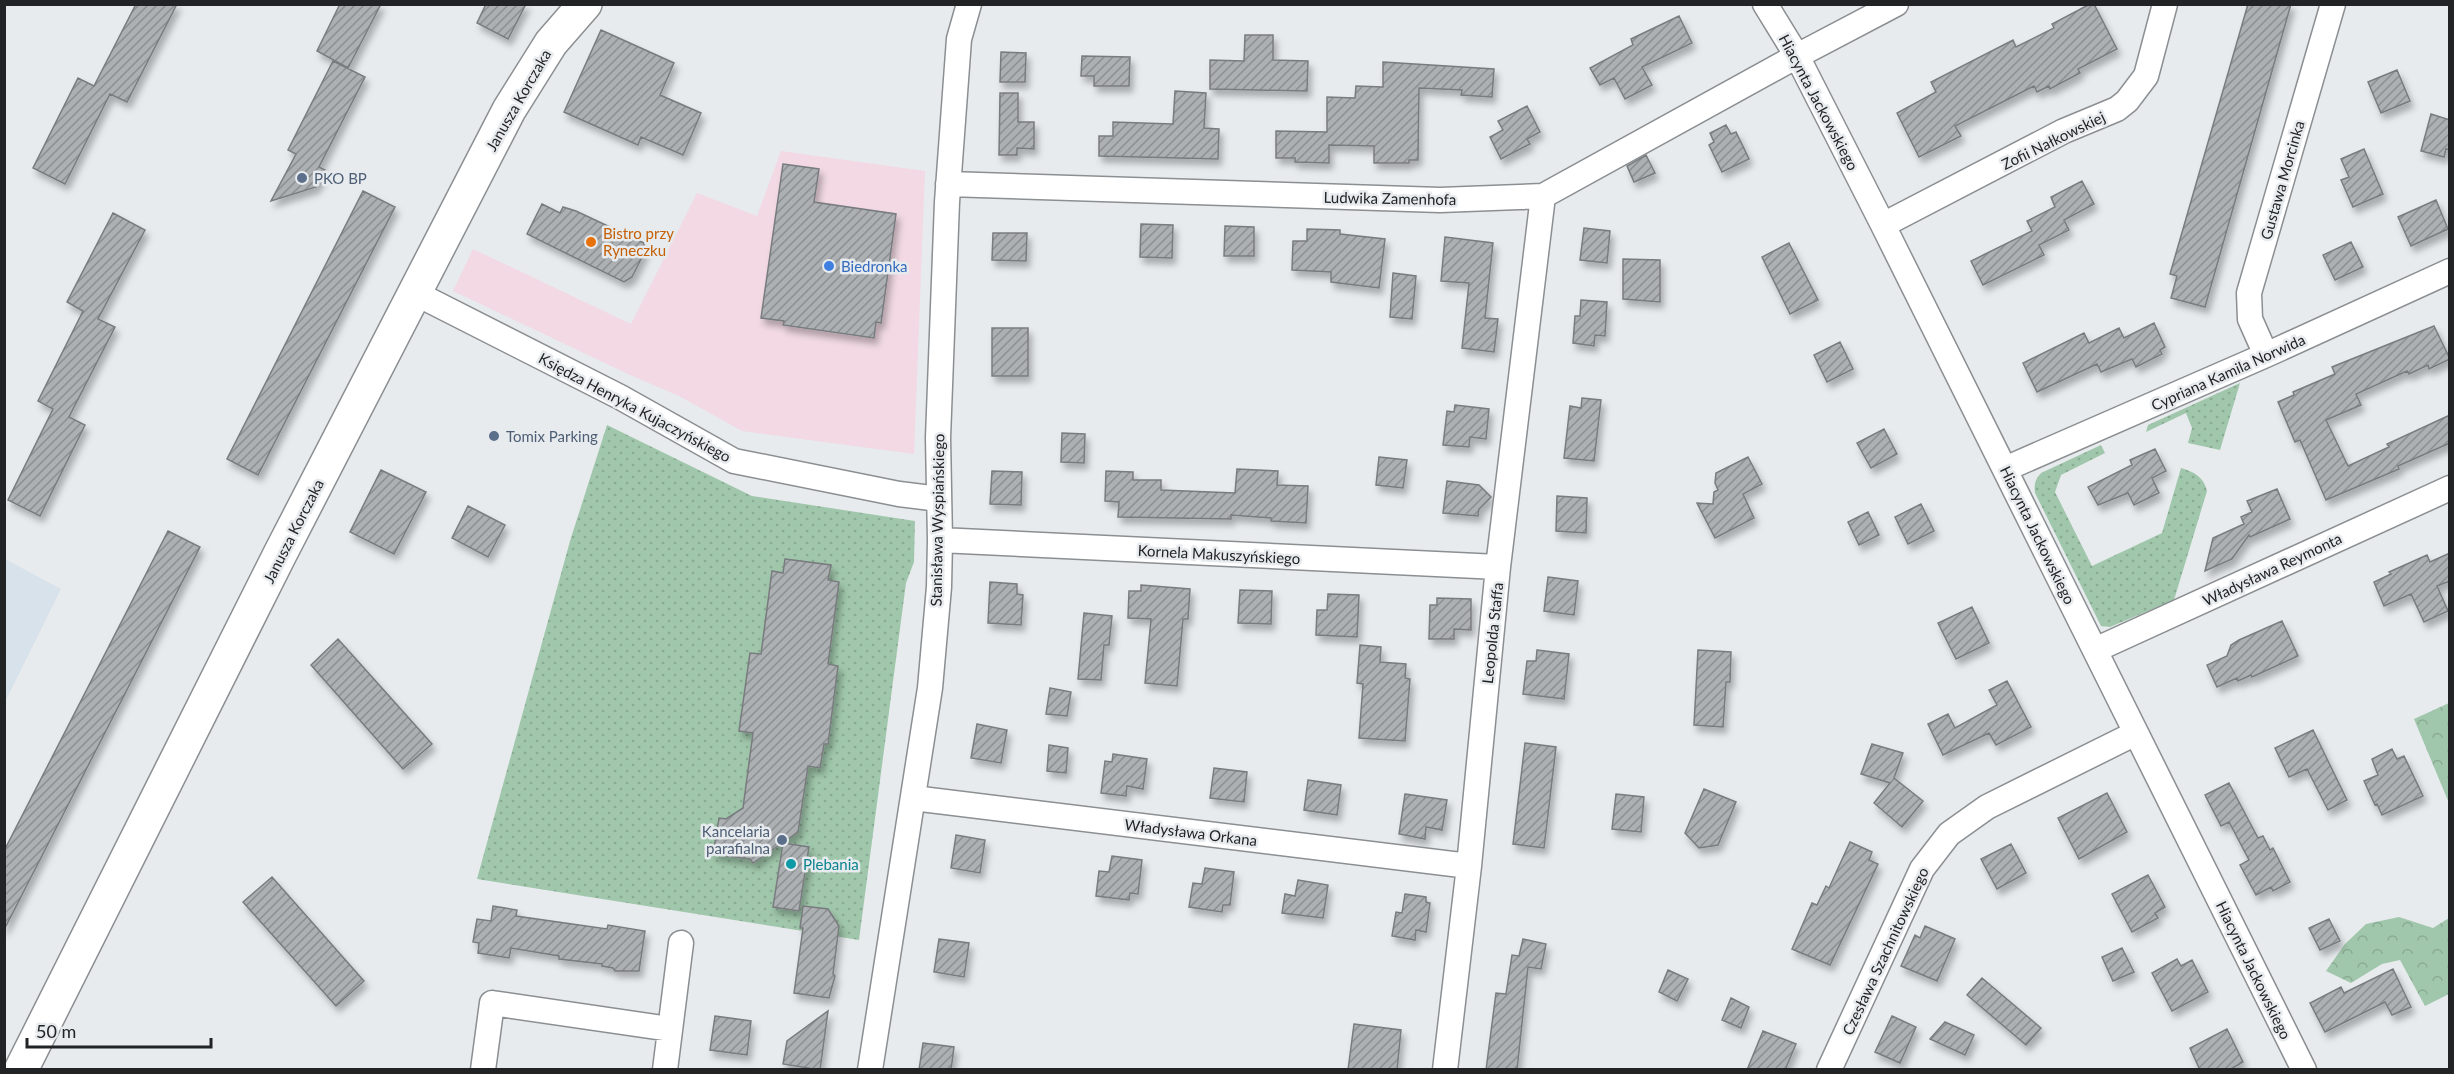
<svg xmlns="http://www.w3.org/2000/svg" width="2454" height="1074" viewBox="0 0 2454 1074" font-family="Lato,sans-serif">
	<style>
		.commercial { fill: #f2d9e3 }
		.built { fill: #d8e2eb }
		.grass { fill: url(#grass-dots) }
		.forest { fill: url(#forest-crowns) }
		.building { fill: url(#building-hatch); stroke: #797c7f; stroke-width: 1.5; filter: url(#shadow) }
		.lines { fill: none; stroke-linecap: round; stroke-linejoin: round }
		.street-casing { stroke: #8b8f92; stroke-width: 27 }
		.secondary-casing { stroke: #8b8f92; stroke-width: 36 }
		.street { stroke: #fff; stroke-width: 24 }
		.secondary { stroke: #fff; stroke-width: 33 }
		.service-dot { fill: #5c6f8a; stroke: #e7ebee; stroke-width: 2 }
		.food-dot { fill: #e8710a; stroke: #e7ebee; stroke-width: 2 }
		.shop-dot { fill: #3f7fe0; stroke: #e7ebee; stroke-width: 2 }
		.culture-dot { fill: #0f9aa8; stroke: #e7ebee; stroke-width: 2 }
		.labels { text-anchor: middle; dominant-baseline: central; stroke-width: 5; stroke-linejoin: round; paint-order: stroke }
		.street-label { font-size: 15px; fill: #212324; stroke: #e7ebee }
		.service-label { font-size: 15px; fill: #4e5e75; stroke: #e7ebee; text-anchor: start }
		.food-label { font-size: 15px; fill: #c56008; stroke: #e7ebee; text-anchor: start }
		.shop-label { font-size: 15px; fill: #366cbe; stroke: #e7ebee; text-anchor: start }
		.culture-label { font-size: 15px; fill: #0d838f; stroke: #e7ebee; text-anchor: start }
	</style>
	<defs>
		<pattern id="grass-dots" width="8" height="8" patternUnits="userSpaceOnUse" patternTransform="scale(1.5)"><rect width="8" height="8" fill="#a0c7ab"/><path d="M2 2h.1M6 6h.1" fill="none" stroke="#8aab93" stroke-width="1.8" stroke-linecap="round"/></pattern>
		<pattern id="forest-crowns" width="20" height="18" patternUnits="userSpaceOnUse" patternTransform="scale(1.5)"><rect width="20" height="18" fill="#a0c7ab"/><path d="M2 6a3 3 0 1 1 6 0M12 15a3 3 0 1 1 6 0" fill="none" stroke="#8aab93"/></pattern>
		<pattern id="building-hatch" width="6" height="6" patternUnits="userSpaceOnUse" patternTransform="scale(1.5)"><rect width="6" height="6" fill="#acb0b3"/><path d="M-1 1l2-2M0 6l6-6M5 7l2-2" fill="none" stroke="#8c8f91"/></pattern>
		<filter id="shadow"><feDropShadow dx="3.5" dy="6" stdDeviation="3" flood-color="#0004"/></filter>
	</defs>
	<rect width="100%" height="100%" fill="#e7ebee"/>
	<path class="commercial" d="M781,151L925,171L914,454L742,431L679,396L630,375L453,291L473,249L631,324L697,193L757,216Z"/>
	<path class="built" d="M5,559L61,589L5,702Z"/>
	<path class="grass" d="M2240,383L2220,450L2188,443L2192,428L2186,413L2146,432L2148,425Z
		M607,425L752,496L915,521L914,562L906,583L859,940L477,879L570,541Z
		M2101,445L2105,453L2061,475L2055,492L2092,566L2162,533L2181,468C2194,472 2204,477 2207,491L2174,600L2110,627L2101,626L2035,493C2034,484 2035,480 2041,473Z"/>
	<path class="forest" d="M2449,703V803L2414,719Z
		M2399,917L2433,928L2449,918V994L2425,1006L2400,960L2382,964L2351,983L2326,971L2345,944L2366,924Z"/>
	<path class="building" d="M136,4H177L127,102L110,94L65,184L33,168L78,78L94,86Z
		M340,4H381L348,68L317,51Z
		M486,4H526L508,39L477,23Z
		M2090,4H2094L2117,49L2078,69L2080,73L2050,89L2049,86L2037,92L2034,86L1955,126L1961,136L1919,157L1897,113L1936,92L1931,82L2013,40L2016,47L2054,28L2052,24Z
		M2248,4H2291L2205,307L2171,298L2177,276L2170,274Z
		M1679,16L1692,43L1642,67L1652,85L1625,99L1614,78L1600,85L1590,68L1633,45L1631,39Z
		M601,30L674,63L660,95L701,113L683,155L641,137L638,145L564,112Z
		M1245,35H1273V60L1308,61L1307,91L1210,89V60L1244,61Z
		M1001,52L1026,53L1025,82H1000Z
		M1082,56L1130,57L1129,86H1094V76H1081Z
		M333,61L365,77L319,167L325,170L316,187L271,201L296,154L288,150Z
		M1383,62L1494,69L1492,97L1461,95L1462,90L1419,88L1418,160H1409V163H1374V146L1329,145V163L1295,162V158H1276V131L1327,132V97L1355,98L1356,86L1383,87Z
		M2397,70L2410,101L2381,113L2368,82Z
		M1175,91L1206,93L1204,128L1219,129L1218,159L1099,156V136H1113V122L1173,124Z
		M1000,93H1018V122H1034V149L1017,148V155H999Z
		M1527,106L1540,132L1527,139L1530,144L1501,159L1490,137L1503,130L1498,121Z
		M2431,114L2450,120V150L2446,149L2444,157L2421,151Z
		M1726,125L1731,134L1736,132L1749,159L1722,172L1709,145L1714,142L1710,133Z
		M2364,149L2383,194L2353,207L2341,180L2349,177L2341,159Z
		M1646,155L1655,173L1634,182L1627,166Z
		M783,164L819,169L814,202L896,214L881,323L876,322L874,338L783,325L784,321L761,318Z
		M2082,181L2094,204L2064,220L2069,230L2039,245L2044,255L1983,285L1971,261L2032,231L2027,221L2055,207L2051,197Z
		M363,191L395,207L258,475L227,459Z
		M2436,200L2448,229L2411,246L2398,217Z
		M542,204L560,213L563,207L576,211L644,243V253L632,277L624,282L527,234Z
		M113,213L145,230L98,319L115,327L69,417L85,425L40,516L8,500L53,409L38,401L83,311L67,302Z
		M1141,224L1173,225L1172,258L1140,257Z
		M1225,226L1254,227V256H1224Z
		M1584,228L1610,231L1607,263L1580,260Z
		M1307,229L1340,230V234L1385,239L1379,288L1331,282V272L1292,270L1293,241H1307Z
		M993,233H1027L1026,261L992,260Z
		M1445,237L1493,243L1485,318L1498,319L1494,352L1462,348L1469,283L1441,281Z
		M2351,242L2363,267L2335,280L2323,255Z
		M1789,243L1818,300L1790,314L1762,257Z
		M1623,259L1660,260V302L1623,299Z
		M1393,273L1416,276L1412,319L1390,317Z
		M1581,300L1607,302L1605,336L1595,335L1594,346L1573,343L1575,316H1580Z
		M2154,323L2165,347L2160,350L2162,354L2136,367L2132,359L2101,372L2097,364L2037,392L2023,363L2084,333L2089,343L2119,328L2124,338Z
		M2434,326L2450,359L2429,369L2428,365L2409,374L2407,371L2356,394L2361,405L2326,420L2348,466L2389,447L2387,444L2450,415V443L2398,466L2399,469L2326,500L2300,440L2295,442L2278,402L2294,395L2293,392L2335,374L2332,367Z
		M992,328H1028V376H992Z
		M1840,342L1853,369L1827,382L1814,355Z
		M1582,398L1601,400L1594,461L1564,458L1570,406L1581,408Z
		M1455,405L1489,409L1486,439L1470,437L1469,447L1443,445L1447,411L1454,412Z
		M1884,429L1897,454L1871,468L1857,443Z
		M1062,433L1085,434L1084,463L1061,462Z
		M2155,449L2166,471L2152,478L2159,493L2134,505L2128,493L2098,505L2088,487L2132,465L2130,460Z
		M1379,457L1407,460L1403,488L1376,485Z
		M1748,457L1762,484L1743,494L1754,518L1715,538L1697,503L1713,504L1714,492L1718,490L1715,483L1716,473Z
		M1237,469L1278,471L1277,485L1308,486L1306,523L1271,521V518L1231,515V519L1118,517L1119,502L1105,501L1106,471L1133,472V480H1161V490L1235,493Z
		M381,470L426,492L394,554L350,532Z
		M992,471L1022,472L1021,505L990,504Z
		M1447,481L1479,485L1491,497L1479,509L1478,516L1443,513Z
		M2277,489L2290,519L2250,537L2249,535L2232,559L2205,571L2213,538L2244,524L2241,517L2252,512L2247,501Z
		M1557,496L1587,498L1586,533L1556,531Z
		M1921,504L1934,531L1908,544L1895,517Z
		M468,506L505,525L488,557L452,538Z
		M1868,512L1879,535L1859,545L1848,522Z
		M168,531L200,547L4,930V851Z
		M2450,553V581L2437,586L2448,611L2424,622L2411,594L2384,606L2374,582L2391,574L2389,572L2427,555L2430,562Z
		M785,559L831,565L828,580L839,582L828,664L838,666L828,744H824L820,768L808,766L798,832L753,863L750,859L713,854L719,818L726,819L743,808L753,733L739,731L750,653L761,654L772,571L783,573Z
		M1548,577L1578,581L1574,615L1544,611Z
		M990,582L1017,584V594L1023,595L1021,625L988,623Z
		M1141,585L1190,589L1188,619H1183L1177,686L1145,683L1151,619L1128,618L1129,591H1141Z
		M1240,590L1272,591L1271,624L1238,623Z
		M1328,594L1359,595L1357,637L1316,635L1317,610H1327Z
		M1437,598L1471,599V630L1454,629V639H1429L1430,605H1437Z
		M1972,607L1989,643L1956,659L1938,623Z
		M1084,613L1112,616L1109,645H1104L1101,680L1078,679Z
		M2282,621L2298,656L2252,677L2251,675L2238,681L2237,678L2217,687L2207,665L2227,656L2231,645L2239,640Z
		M338,639L432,744L403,769L311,665Z
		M1360,645L1381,647L1380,662L1406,664L1405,678L1410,679L1405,741L1359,738L1363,684L1357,683Z
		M1537,650L1569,654L1564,699L1523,694L1527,661H1536Z
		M1698,650L1731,652L1730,682H1726L1723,727L1694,725Z
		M2007,681L2031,727L1996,745L1989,733L1943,755L1928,724L1948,714L1955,728L1997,705L1989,690Z
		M1050,688L1071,692L1067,716L1046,714Z
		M977,724L1007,730L1001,763L971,758Z
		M2313,730L2347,800L2328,810L2307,769L2289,777L2275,748Z
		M1525,743L1556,747L1544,848L1513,844Z
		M1872,744L1903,753L1894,778L1923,801L1902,827L1874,803L1890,783L1861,774Z
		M1049,745L1068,748L1066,773L1047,771Z
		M2392,749L2397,759L2404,756L2423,796L2382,815L2377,804L2375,805L2364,781L2378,775L2372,759Z
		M1113,754L1147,759L1143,789L1127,786L1126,796L1101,793L1105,761L1112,762Z
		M1214,768L1247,772L1244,802L1210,798Z
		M1308,780L1341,785L1337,815L1304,810Z
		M2229,783L2258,838L2263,836L2270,850L2273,848L2290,882L2273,891L2271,887L2256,895L2240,865L2249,860L2229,822L2221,826L2205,795Z
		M1704,789L1736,802L1718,845L1699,848L1685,833Z
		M2107,793L2127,832L2079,859L2058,818Z
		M1405,794L1447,800L1442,830L1426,827L1425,839L1399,834Z
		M1616,794L1644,797L1641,832L1612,829Z
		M956,835L985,840L980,873L951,868Z
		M1850,842L1872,852L1869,860L1878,864L1830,965L1792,949L1812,903L1817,905L1826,886L1829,888Z
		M783,843L809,847L806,865L808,869L805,872L799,911L773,907Z
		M2011,844L2026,873L1997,889L1981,859Z
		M1112,856L1142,860L1138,894L1130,893L1129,900L1096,896L1099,871L1109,872Z
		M1205,868L1234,872L1230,905H1223L1222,912L1189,907L1193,883L1202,884Z
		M2148,875L2165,907L2155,913L2158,918L2132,932L2112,894Z
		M272,877L364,981L336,1006L243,902Z
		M1298,880L1328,885L1323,918L1282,913L1285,894L1295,896Z
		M1405,894L1426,897V902L1430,903L1426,932L1416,930L1415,940L1392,936L1396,912L1402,913Z
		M493,906L517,910L516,916L607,929L608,925L645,931L639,971H615L613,968L602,966V964L559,959V956L511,948L509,958L478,953L479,943L473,942L477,919L491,921Z
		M803,906L828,909L839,926L833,974L835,976L829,998L794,993L803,928H800Z
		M2329,919L2340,941L2320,950L2309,928Z
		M1925,926L1955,939L1937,981L1901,966L1915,935L1920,938Z
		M939,939L969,943L964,977L934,972Z
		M1523,939L1546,944L1541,969L1528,967L1517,1070H1486L1496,993L1506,994L1512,955L1519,956Z
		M2122,948L2134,972L2113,981L2102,957Z
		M2177,959L2181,966L2192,960L2208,992L2172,1011L2152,973Z
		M2393,969L2411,1007L2392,1015L2385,1002L2325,1032L2310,1003L2341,987L2344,993Z
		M1668,970L1688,979L1677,1001L1659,992Z
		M1982,978L2041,1028L2026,1045L1967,995Z
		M1731,998L1749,1007L1741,1028L1722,1020Z
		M828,1011L820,1070L783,1064L787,1041Z
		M715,1016L751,1021L747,1055L710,1050Z
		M1892,1016L1916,1027L1900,1063L1875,1052Z
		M1945,1022L1974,1035L1965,1055L1930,1039Z
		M1354,1024L1401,1030L1397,1070H1348Z
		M2227,1029L2243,1062L2229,1070H2200L2190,1048Z
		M1763,1031L1796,1044L1785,1070H1747Z
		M923,1043L954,1047L951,1070H919Z"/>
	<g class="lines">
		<g class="street-casing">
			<path id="street" d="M1765,4L1797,56L1883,225L2304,1070
				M948,184L1440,200L1543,196L1797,56L1896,4
				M1883,225L2064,131L2117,109L2127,101L2146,76L2165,4
				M415,293L620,397L734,461L899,494L939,499
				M2266,355L2250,319L2249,293L2333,4
				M2005,469L2266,355L2450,271
				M940,540L1498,567
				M2095,650L2450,488
				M913,798L1469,866
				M483,1070L492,1003L670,1029
				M665,1070L681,943
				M870,1070L930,688L939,587L940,540L938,438L947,202L959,39L969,4
				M1445,1070L1469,866L1498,567L1543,196
				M1829,1070L1922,869L1949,834L1987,807L2136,733"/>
		</g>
		<g class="secondary-casing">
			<path id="secondary" d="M21,1070L280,554L509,110L551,43L585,4"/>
		</g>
		<use href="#street" class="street"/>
		<use href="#secondary" class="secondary"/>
	</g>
	<g class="service-dot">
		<circle cx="302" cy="178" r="6"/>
		<circle cx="494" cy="436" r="6"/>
		<circle cx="782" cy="840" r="6"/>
	</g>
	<circle class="food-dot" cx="591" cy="242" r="6"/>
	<circle class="shop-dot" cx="829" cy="266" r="6"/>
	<circle class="culture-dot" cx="791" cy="864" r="6"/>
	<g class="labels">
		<g class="street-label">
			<text transform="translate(518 100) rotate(-60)">Janusza Korczaka</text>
			<text transform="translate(1819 102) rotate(62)">Hiacynta Jackowskiego</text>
			<text transform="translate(2053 140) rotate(-26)">Zofii Nałkowskiej</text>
			<text transform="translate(2282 180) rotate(-74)">Gustawa Morcinka</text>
			<text transform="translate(1390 198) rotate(1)">Ludwika Zamenhofa</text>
			<text transform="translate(2228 372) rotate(-24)">Cypriana Kamila Norwida</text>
			<text transform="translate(635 407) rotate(28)">Księdza Henryka Kujaczyńskiego</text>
			<text transform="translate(937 520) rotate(-89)">Stanisława Wyspiańskiego</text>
			<text transform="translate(293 531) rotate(-63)">Janusza Korczaka</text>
			<text transform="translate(2038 535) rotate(64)">Hiacynta Jackowskiego</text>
			<text transform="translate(1219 554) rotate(3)">Kornela Makuszyńskiego</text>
			<text transform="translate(2272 569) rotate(-25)">Władysława Reymonta</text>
			<text transform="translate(1492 633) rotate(-84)">Leopolda Staffa</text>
			<text transform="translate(1191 832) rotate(7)">Władysława Orkana</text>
			<text transform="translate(1885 951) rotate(-65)">Czesława Szachnitowskiego</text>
			<text transform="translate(2254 970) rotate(64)">Hiacynta Jackowskiego</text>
		</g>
		<g class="service-label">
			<text x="314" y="178">PKO BP</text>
			<text x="506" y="436">Tomix Parking</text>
			<text x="770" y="831" text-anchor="end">Kancelaria<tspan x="770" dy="17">parafialna</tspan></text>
		</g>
		<g class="food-label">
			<text x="603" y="233">Bistro przy<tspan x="603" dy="17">Ryneczku</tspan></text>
		</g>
		<g class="shop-label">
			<text x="841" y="266">Biedronka</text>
		</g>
		<g class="culture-label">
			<text x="803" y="864">Plebania</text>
		</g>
	</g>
	<rect width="2454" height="1074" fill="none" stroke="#212324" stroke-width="12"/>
	<path d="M27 1038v9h184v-9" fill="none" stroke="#212324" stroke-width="3"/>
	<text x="36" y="1038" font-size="18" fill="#212324" stroke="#e7ebee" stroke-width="4.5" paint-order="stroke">50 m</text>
</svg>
